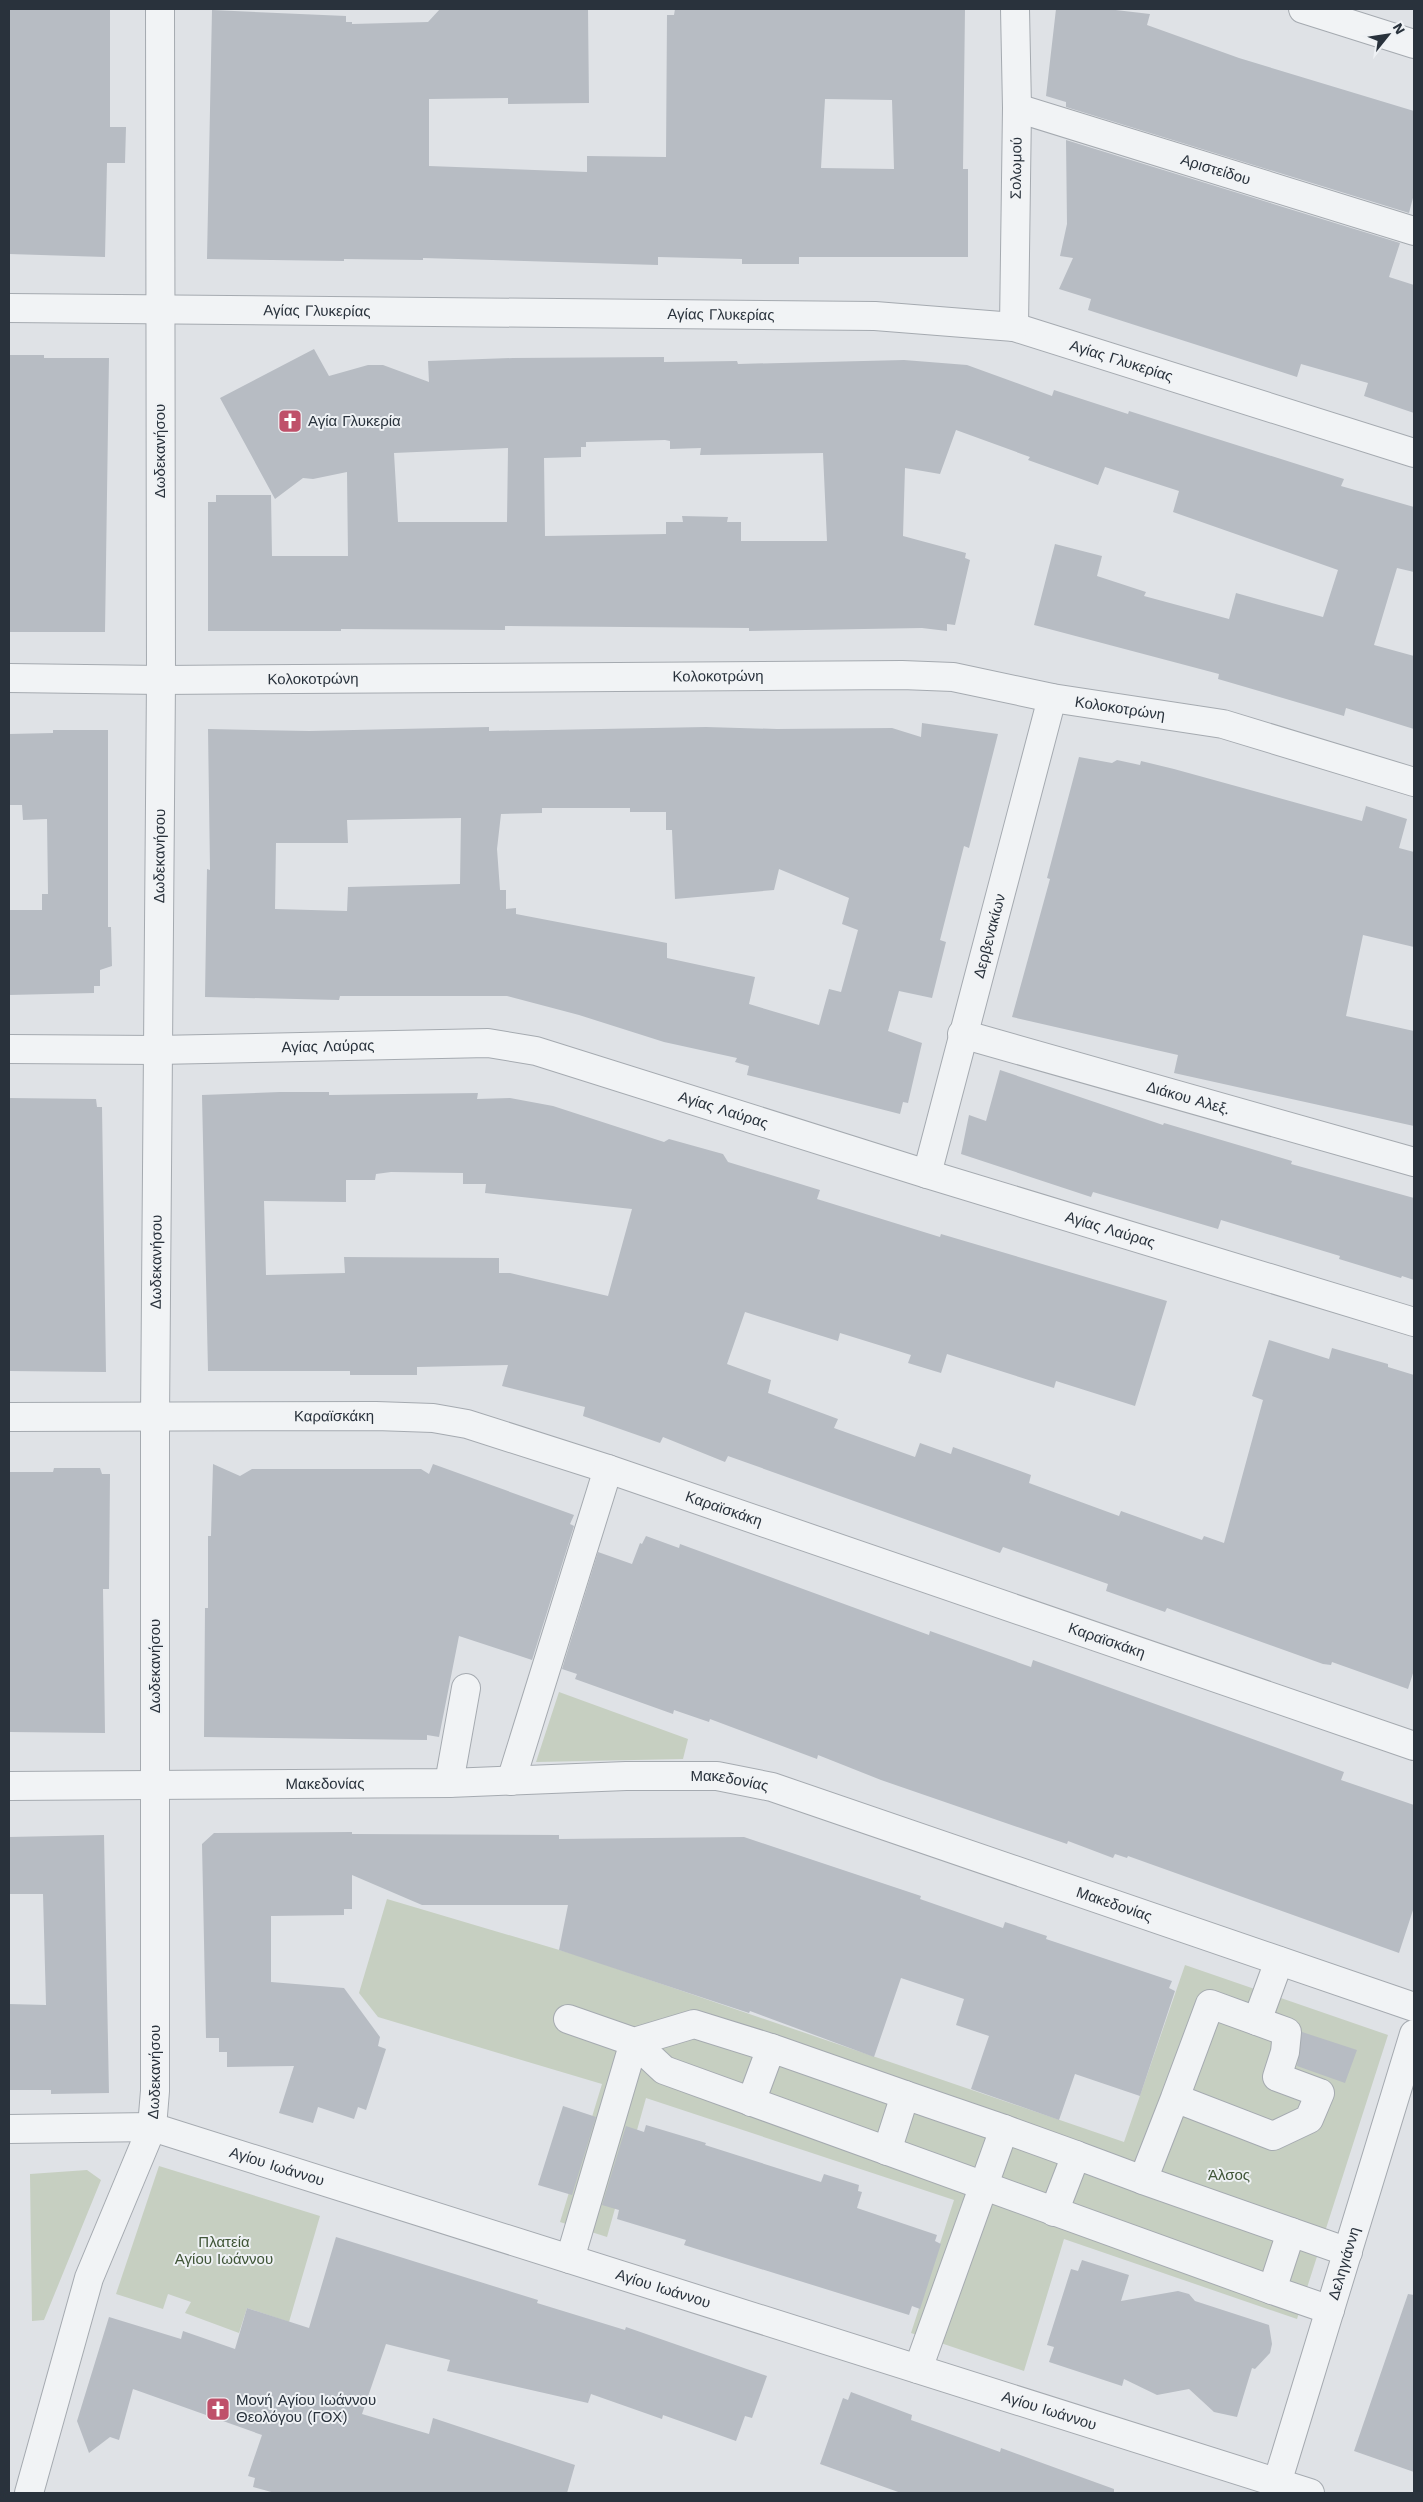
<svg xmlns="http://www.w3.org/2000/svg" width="1423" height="2502" viewBox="0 0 1423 2502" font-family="'Work Sans',sans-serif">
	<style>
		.green { fill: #c6cfc1 }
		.building { fill: #b7bcc3; fill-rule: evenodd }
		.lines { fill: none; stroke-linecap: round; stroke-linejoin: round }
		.minor-casing { stroke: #a5aab0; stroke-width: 30 }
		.minor { stroke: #f1f3f5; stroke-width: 28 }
		.labels { text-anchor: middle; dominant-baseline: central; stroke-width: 4; stroke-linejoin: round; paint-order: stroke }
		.street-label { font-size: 15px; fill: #29323c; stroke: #eef1f4 }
		.poi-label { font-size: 15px; fill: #29323c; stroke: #eef1f4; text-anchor: start }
		.park-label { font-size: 15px; fill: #405638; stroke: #eef1f4 }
	</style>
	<rect width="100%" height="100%" fill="#dfe2e6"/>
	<path class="green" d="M559,1692L688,1739L683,1759L536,1762Z
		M387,1899L583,1957L1124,2142L1185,1965L1388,2035L1297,2319L1064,2239L1024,2371L911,2333L954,2200L646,2098L607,2237L560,2222L602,2084L378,2017L359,1993Z
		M159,2166L320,2216L289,2322L247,2308L239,2333L185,2313L191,2302L168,2294L163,2309L116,2294Z
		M87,2170L101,2180L44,2320L32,2321L30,2174Z"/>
	<path class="building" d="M9,9L110,10V127H126L125,163H107L105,257L9,254Z
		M440,9H588L589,103L508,104V98L429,99V166L587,172V156L666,157L667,15H674L675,9H965L963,169H968V257H799V264H742V259L658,257V265L423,258V260L344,259V261L207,259L212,10L346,16V22H352V24L428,22ZM825,99L892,100L894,169L821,168Z
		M1056,9H1107L1150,14L1147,25L1239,58L1414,111V194L1409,213L1066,107V102L1046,96Z
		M1066,140L1400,243L1389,277L1414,285V413L1364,396L1368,383L1301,364L1297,377L1088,310L1091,299L1059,289L1073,258L1060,256L1067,224Z
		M314,349L329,376L368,365H383L429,382L428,361L513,358L664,357V362L737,361L738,364L904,360L967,365L1052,396L1054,390L1128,414L1129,411L1344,479L1341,486L1414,507V572L1397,568L1374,645L1414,656V729L1346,708L1344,716L1218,679L1219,674L1034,625L1055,544L1102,556L1097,576L1146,592L1144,596L1229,619L1236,593L1323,617L1338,570L1173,512L1179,491L1105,467L1098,485L1028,460L1030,457L956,430L940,474L905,468L903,536L966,553L965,558L970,560L955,625L947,624V631L922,628L749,631V628L505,626V630L341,629V631H208V502H216V495H271L272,556H348L347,472L313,479L303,478L275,499L220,398ZM665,440L670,441V449L701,448L700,455L823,453L827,541H741V522H727L728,517L682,516L683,522H666V534L545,536L544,458L581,457V447H586V442ZM508,448L507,522H398L394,453Z
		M9,355H44V358H109L105,632H9Z
		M922,723L998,734L969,848L964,846L940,940L946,942L932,998L899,991L888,1031L922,1043L908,1103L903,1102L900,1114L747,1075L749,1066L735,1062L737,1058L664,1042L579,1015L507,996H340L339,1000L205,997L207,869L210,870L208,729L309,731L489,727V731L706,727L777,729L892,728L921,737ZM542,808H630V812H666V830H672L675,899L774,890L779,869L849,898L842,924L858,930L841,992L829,989L819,1025L749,1004L755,977L667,958V943L516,914V908L506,909V890H500L497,849L501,814L542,813ZM461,818L460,884L348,887L347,911L275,909L276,843H348L347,820Z
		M53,730H108V927H111L112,966L100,970V986H94V993L9,995V910H42V894H48L47,819L23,820L22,805H9V734L53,733Z
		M1079,757L1112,763L1117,760L1140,765L1141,761L1174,769L1362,821L1366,806L1407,819L1399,848L1414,852V947L1363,935L1346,1016L1414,1031V1126L1174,1073L1178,1055L1012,1017L1050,879L1047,878Z
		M1000,1070L1163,1125L1164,1123L1292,1161L1291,1164L1414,1198V1280L1402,1276L1401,1278L1339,1259L1340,1256L1221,1220L1218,1229L1093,1192L1091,1197L961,1154L969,1115L986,1121Z
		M280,1092H329V1095L478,1093L477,1099L510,1098L553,1106L664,1142L669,1139L723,1154L728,1162L820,1190L817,1199L940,1237L941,1234L1167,1301L1135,1406L1056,1381L1054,1388L947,1354L941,1373L908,1363L911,1355L840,1333L838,1341L745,1312L727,1364L771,1380L768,1393L838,1419L834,1428L915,1457L920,1443L951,1454L953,1447L1031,1475L1029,1483L1119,1516L1121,1511L1202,1540L1204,1536L1224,1543L1263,1400L1252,1396L1269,1340L1329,1359L1332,1348L1388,1364V1367L1414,1375V1670L1408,1689L1332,1662L1331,1665L1323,1664L1167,1608L1165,1612L1106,1591L1108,1584L1003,1547L1000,1553L728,1456L725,1462L663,1437L660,1443L583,1416L585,1407L502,1386L508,1365L417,1367V1375H350V1371H208L202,1095ZM391,1172L463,1173V1184H486L485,1193L632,1209L608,1296L510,1273H499V1258L344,1257L345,1273L266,1275L264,1201L346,1202V1180H375L376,1174Z
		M9,1098L96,1099L97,1107H102L106,1372L9,1371Z
		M213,1464L240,1476L252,1469H421L429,1474L433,1464L574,1515L570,1524L574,1526L532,1660L459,1636L439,1737L427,1735V1740L204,1737L205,1608H208V1536H211Z
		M54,1468H100L102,1474H110L109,1589H103L105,1733L9,1732V1472H53Z
		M646,1536L679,1548L680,1544L929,1635L930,1631L1031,1667L1033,1660L1344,1772L1341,1780L1414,1805V1907L1399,1953L1128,1856L1127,1858L1115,1854L1113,1858L1068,1841L1067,1844L881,1780L818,1755L817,1759L710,1719L709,1722L674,1710L673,1714L575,1679L577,1674L562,1669L598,1552L632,1564L640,1543L642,1544Z
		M352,1832V1834L559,1835V1839L744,1837L921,1896L920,1899L1003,1928L1005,1922L1047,1936L1046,1939L1172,1981L1169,1988L1175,1991L1140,2096L1075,2074L1059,2120L971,2089L989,2036L956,2025L964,1999L901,1978L874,2057L750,2011L749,2013L559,1950L568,1905H422L352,1875V1909H344V1915L271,1916V1982L344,1988L380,2037L378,2046L386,2049L366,2110L358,2107L354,2119L318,2107L313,2123L279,2113L294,2066L227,2067V2052H219V2038H206L202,1844L214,1833Z
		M104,1835L109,2093L51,2094V2090H9V2004L46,2005L43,1894H9V1837Z
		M1302,2032L1357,2050L1345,2083L1297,2066Z
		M563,2106L596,2117L572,2195L538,2185Z
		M646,2125L706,2143L705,2145L821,2182L824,2174L859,2185L858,2191L862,2192L857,2208L937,2235L935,2241L941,2244L920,2309L912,2306L909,2315L684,2245L686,2240L617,2219L619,2210L602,2205L626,2126L644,2132Z
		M336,2237L538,2300L537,2303L625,2330L626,2327L767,2376L752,2418L745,2416L736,2441L663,2415L662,2419L591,2394L588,2403L447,2371L450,2360L386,2344L362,2414L429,2434L433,2418L575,2465L567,2493H275L253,2487L255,2478L248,2476L262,2435L133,2389L119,2440L110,2437L89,2453L77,2421L109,2317L181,2339L183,2331L235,2349L247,2308L309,2328Z
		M1082,2260L1129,2275L1121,2301L1178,2291L1189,2294L1195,2301L1269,2325L1272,2344L1270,2353L1255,2369L1252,2368L1237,2417L1214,2412L1189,2389L1157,2395L1124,2379L1122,2386L1049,2362L1054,2347L1047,2345L1071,2269L1078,2271Z
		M1408,2294L1414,2295V2472L1354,2451Z
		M851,2392L912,2415L911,2420L1000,2452L1001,2448L1114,2489V2493H901L820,2464L843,2398L848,2400Z"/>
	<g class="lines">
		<g class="minor-casing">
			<g id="minor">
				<path d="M1303,9L1414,44"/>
				<path id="s1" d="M1017,108L1414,231"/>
				<path id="s2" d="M9,308L875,316L1014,327L1414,453"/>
				<path id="s3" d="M1014,327L1017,108L1015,9"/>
				<path id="s4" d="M9,678L161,680L902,675L953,677L1052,698L1223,724L1414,782"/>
				<path id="s5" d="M962,1034L1414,1162"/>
				<path id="s6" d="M9,1049L157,1050L488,1043L536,1051L927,1174L1414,1322"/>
				<path id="s7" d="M927,1174L1052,698"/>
				<path id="s8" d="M9,1417L376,1416L433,1418L467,1424L608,1469L1414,1746"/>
				<path d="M511,1781L608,1469"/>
				<path d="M449,1783L466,1688"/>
				<path id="s9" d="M9,1786L449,1783L626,1776H717L772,1787L1414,2007"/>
				<path d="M568,2019L634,2042L694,2024L771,2048"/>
				<path d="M1257,2021L1279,1961"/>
				<path d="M751,2102L771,2048L905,2095"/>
				<path id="s10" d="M9,2129L152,2127L1310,2493"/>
				<path d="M887,2151L905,2095L1004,2129"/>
				<path d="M1143,2180L1348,2252"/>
				<path d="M1054,2212L1076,2155L1143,2180L1175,2098L1273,2136L1309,2119L1320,2093L1277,2077L1285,2052L1287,2032L1210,2004L1175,2098"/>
				<path d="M1291,2232L1272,2290L1330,2310"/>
				<path d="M570,2259L634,2042L664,2070L1272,2290"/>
				<path d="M918,2369L1004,2129L1076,2155"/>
				<path id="s11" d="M29,2493L89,2278L152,2127L155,2091V1418L161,680L160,9"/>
				<path id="s12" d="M1274,2493L1414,2034"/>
			</g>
		</g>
		<use href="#minor" class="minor"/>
	</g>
	<defs>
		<g id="church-square" transform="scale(1.25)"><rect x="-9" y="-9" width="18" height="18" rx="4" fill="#bf506a" stroke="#eef1f4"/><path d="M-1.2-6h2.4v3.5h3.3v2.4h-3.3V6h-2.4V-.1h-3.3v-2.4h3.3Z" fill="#fff"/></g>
	</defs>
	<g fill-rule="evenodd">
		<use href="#church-square" x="290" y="421"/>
		<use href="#church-square" x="218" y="2409"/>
	</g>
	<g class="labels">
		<g class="street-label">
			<text stroke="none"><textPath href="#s3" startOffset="159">Σολωμού</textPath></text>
			<text stroke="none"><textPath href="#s1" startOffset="208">Αριστείδου</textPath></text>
			<text stroke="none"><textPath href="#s2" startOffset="308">Αγίας Γλυκερίας</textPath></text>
			<text stroke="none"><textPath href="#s2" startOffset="712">Αγίας Γλυκερίας</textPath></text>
			<text stroke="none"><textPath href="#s2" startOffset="1118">Αγίας Γλυκερίας</textPath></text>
			<text transform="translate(160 451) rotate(-90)">Δωδεκανήσου</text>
			<text stroke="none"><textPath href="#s4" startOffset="709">Κολοκοτρώνη</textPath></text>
			<text stroke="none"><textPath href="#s4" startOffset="304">Κολοκοτρώνη</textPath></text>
			<text stroke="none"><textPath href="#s4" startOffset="1114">Κολοκοτρώνη</textPath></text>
			<text stroke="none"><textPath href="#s11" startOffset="1658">Δωδεκανήσου</textPath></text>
			<text stroke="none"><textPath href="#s7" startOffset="246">Δερβενακίων</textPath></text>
			<text stroke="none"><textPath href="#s6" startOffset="319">Αγίας Λαύρας</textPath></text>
			<text stroke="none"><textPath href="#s5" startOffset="235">Διάκου Αλεξ.</textPath></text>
			<text stroke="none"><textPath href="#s6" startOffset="724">Αγίας Λαύρας</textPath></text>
			<text stroke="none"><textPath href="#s6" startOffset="1129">Αγίας Λαύρας</textPath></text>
			<text stroke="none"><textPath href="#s11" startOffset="1252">Δωδεκανήσου</textPath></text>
			<text stroke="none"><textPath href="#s8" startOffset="325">Καραϊσκάκη</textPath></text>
			<text stroke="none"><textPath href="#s8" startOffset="729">Καραϊσκάκη</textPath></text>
			<text stroke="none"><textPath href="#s8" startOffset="1134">Καραϊσκάκη</textPath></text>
			<text transform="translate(155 1666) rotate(-90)">Δωδεκανήσου</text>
			<text stroke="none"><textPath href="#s9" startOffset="721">Μακεδονίας</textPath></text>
			<text stroke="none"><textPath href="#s9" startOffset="316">Μακεδονίας</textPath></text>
			<text stroke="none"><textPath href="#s9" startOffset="1126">Μακεδονίας</textPath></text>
			<text stroke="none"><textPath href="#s11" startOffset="442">Δωδεκανήσου</textPath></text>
			<text stroke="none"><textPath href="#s10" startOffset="274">Αγίου Ιωάννου</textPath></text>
			<text stroke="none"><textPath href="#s12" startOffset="240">Δεληγιάννη</textPath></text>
			<text stroke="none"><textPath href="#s10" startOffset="679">Αγίου Ιωάννου</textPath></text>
			<text stroke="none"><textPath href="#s10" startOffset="1084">Αγίου Ιωάννου</textPath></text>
		</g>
		<g class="poi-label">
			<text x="308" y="421">Αγία Γλυκερία</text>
			<text x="236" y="2400">Μονή Αγίου Ιωάννου<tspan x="236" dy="17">Θεολόγου (ΓΟΧ)</tspan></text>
		</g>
		<g class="park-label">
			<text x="1229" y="2175">Άλσος</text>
			<text x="224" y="2242">Πλατεία<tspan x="224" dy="17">Αγίου Ιωάννου</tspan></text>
		</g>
	</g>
	<rect width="1423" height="2502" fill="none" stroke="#29323c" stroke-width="20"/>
	<g transform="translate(1388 35) rotate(60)" stroke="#eef1f4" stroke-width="4" paint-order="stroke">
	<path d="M0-4L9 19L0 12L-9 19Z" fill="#29323c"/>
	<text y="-8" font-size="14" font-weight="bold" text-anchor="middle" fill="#29323c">N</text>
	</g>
</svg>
